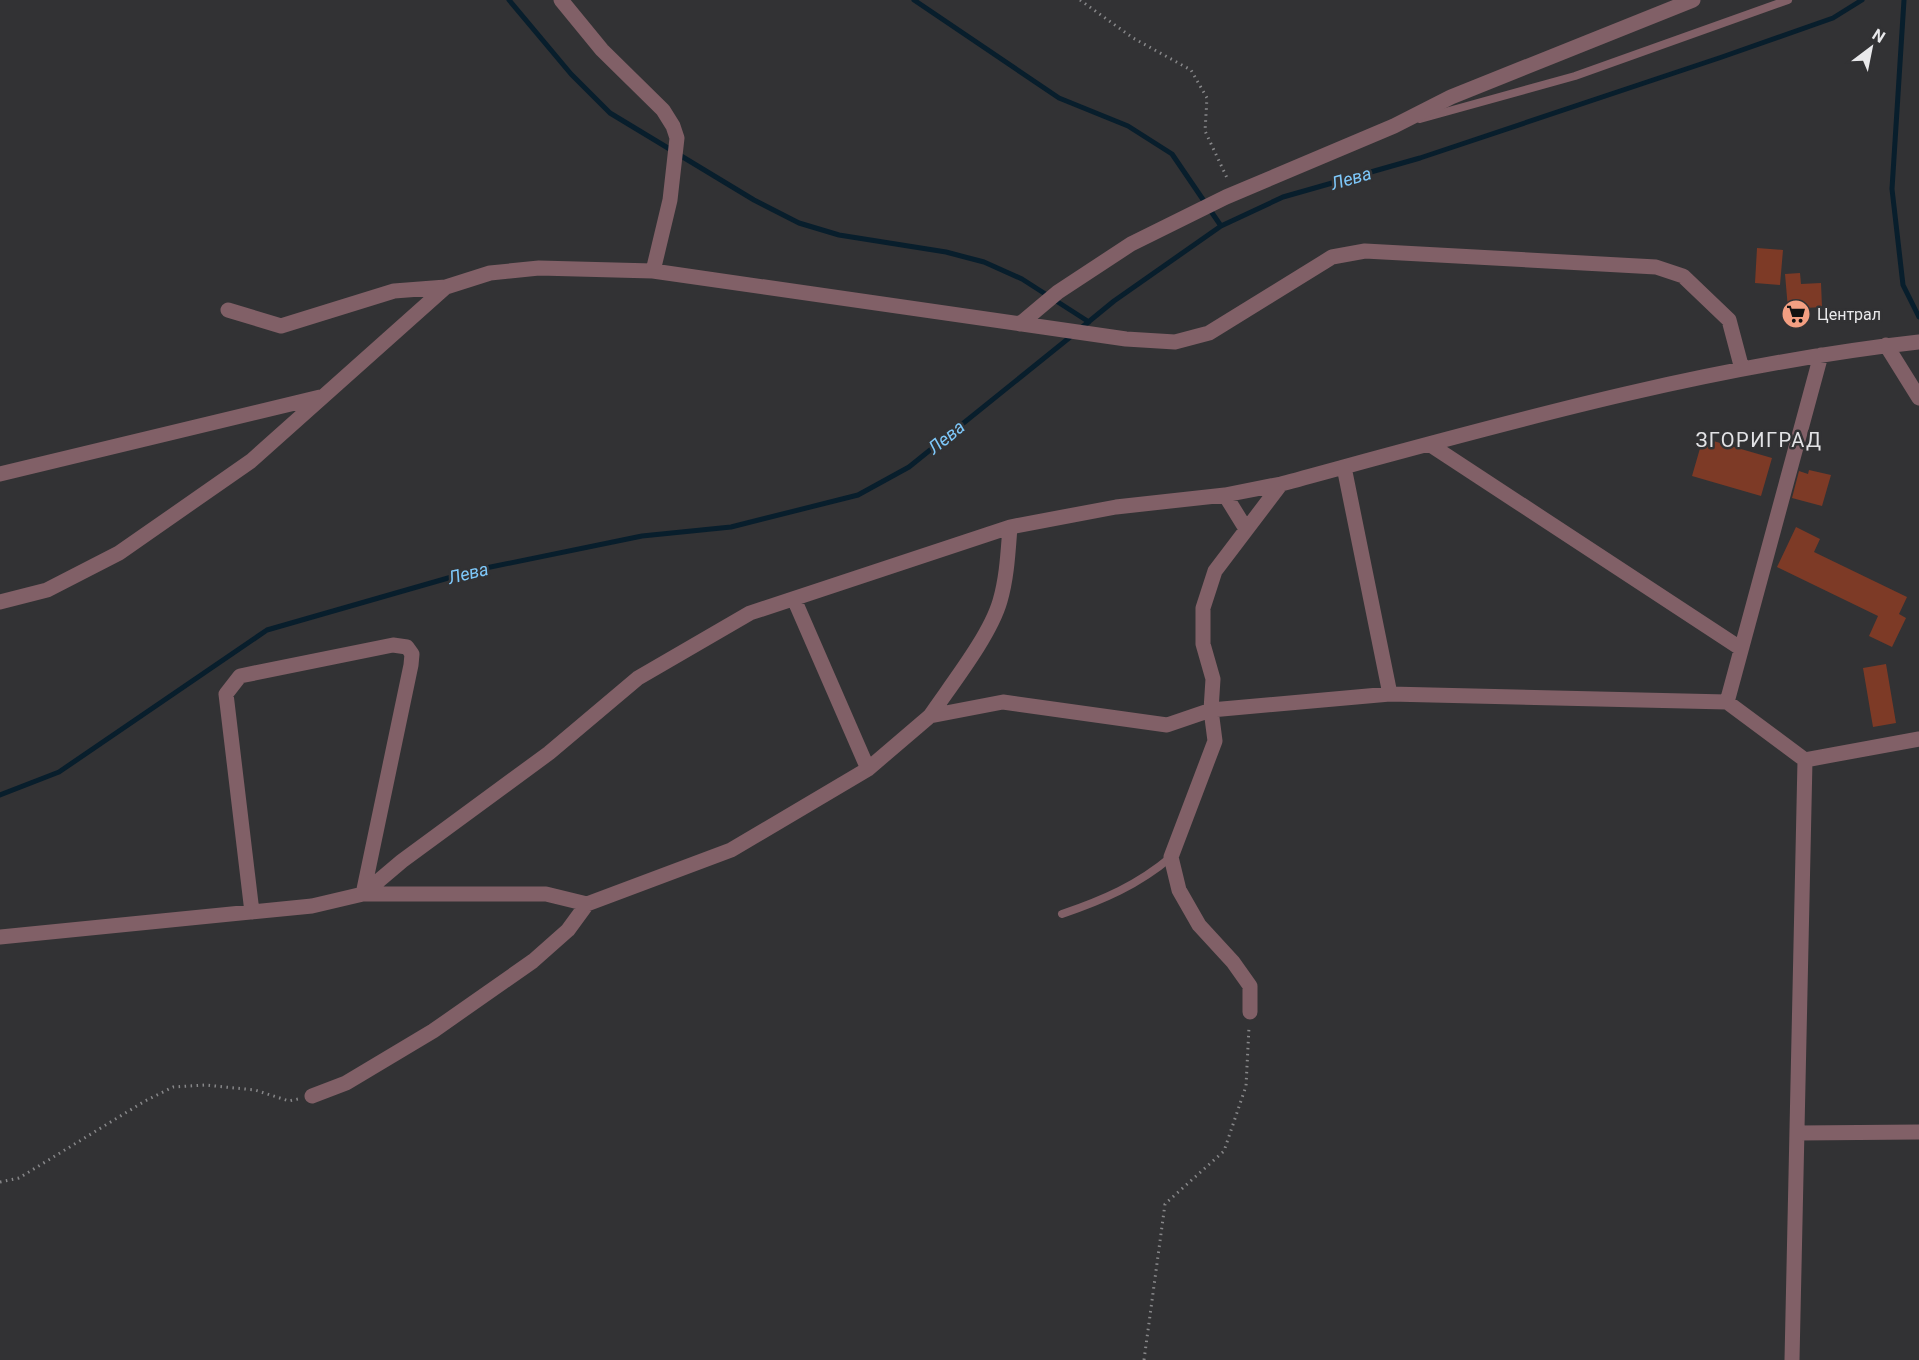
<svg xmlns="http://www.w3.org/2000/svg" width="1919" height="1360" viewBox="0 0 1919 1360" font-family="Roboto,sans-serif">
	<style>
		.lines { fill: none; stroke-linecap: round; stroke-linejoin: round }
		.stream { stroke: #081e2c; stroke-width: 5 }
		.building { fill: #7d3a26 }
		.path { stroke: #878789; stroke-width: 3; stroke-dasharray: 1.5 4.5; stroke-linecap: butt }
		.lane { stroke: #816067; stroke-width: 8 }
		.street { stroke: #816067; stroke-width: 15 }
		.labels { text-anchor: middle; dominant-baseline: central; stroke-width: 5; stroke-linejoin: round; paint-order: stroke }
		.poi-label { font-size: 16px; fill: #e9e9eb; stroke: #323234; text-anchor: start }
		.water-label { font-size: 18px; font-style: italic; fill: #7ec8fa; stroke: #323234 }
		.quarter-label { font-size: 20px; letter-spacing: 1.5px; fill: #e3e3e6; stroke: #323234 }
	</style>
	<rect width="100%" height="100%" fill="#323234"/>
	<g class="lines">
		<path class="stream" d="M509,0L571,74L610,113L754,200L799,223L839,235L946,252L984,262L1022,279L1089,322
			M914,0L1059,98L1128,126L1172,154L1221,226
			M1904,0L1892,189L1903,285L1919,317
			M1081,328L1114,301L1221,226L1283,197L1420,158L1722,57L1833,18L1862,0
			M0,795L59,772L267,630L476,570L642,536L731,527L858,495L909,467L1074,334"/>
	</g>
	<path class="building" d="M1757,248L1783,250L1780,285L1755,283Z
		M1800,273L1801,284L1821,283L1822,307L1788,309L1785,274Z
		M1703,438L1772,458L1761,496L1692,476Z
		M1809,470L1831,475L1822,506L1792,498L1799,471L1808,474Z
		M1796,527L1820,539L1814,552L1907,597L1899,614L1906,618L1892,647L1869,636L1878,616L1777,567Z
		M1886,664L1896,723L1873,727L1863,668Z"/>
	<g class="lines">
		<path class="path" d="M1080,0L1133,38L1191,70L1207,98L1205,131L1228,180
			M0,1182L19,1178L145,1101L173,1087L205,1085L255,1090L289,1101L298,1099
			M1144,1360L1165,1204L1224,1151L1246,1086L1249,1027"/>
		<path class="lane" d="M1420,119L1575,76L1788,0
			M1062,914C1103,900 1138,885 1171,857"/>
		<path class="street" d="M561,0L602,50L663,110L673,126L677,138L670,200L653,271
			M228,310L281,326L394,291L446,287
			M1020,324L1058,292L1131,244L1226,197L1394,126L1451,97L1693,0
			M1886,345L1919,398
			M1429,444L1740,648
			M1344,467L1390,694
			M0,474L320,397
			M1225,495L1246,529
			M794,599L868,769
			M0,602L47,590L119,553L251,461L446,287L490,273L539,268L653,271L1126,339L1175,342L1209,333L1332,257L1365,251L1656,267L1683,276L1729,320L1742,369
			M930,716C951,685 990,636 1000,601C1007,577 1008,552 1010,527
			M1805,760L1919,739
			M252,912L226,694L240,676L393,645L407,647L412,654L411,665L363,894H546L587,904L731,850L868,769L930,716L1003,702L1167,725L1211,710L1390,694L1727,702
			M0,937L312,906L363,894L402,861L549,753L638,678L750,613L1010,527L1116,507L1225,495L1281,484C1491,427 1702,366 1919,342
			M1250,1012V986L1233,962L1199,925L1179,890L1171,857L1215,741L1211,710L1213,679L1203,644V608L1215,571L1281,484
			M312,1096L346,1083L433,1031L533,961L568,930L587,904
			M1798,1133L1919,1132
			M1792,1360L1805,760L1727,702L1821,355"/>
	</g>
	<defs>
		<g id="supermarket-disc" transform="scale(1.5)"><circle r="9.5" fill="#f39f82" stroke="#323234"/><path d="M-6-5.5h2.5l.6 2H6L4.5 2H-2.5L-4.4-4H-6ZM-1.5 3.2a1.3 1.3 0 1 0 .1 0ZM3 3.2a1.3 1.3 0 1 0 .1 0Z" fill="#111"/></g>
	</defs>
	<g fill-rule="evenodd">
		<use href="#supermarket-disc" x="1796" y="314"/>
	</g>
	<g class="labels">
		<g class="poi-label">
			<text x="1817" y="314">Централ</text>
		</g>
		<g class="water-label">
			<text transform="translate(1351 178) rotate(-16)">Лева</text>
			<text transform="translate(946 437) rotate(-39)">Лева</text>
			<text transform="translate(468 573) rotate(-14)">Лева</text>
		</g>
		<g class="quarter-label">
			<text x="1759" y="440">ЗГОРИГРАД</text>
		</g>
	</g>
	<g transform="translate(1871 48) rotate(32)" stroke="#323234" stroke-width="4.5" paint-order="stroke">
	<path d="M0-4.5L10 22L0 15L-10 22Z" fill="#e9e9eb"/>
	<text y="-9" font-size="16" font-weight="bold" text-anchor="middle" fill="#e9e9eb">N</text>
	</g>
</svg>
